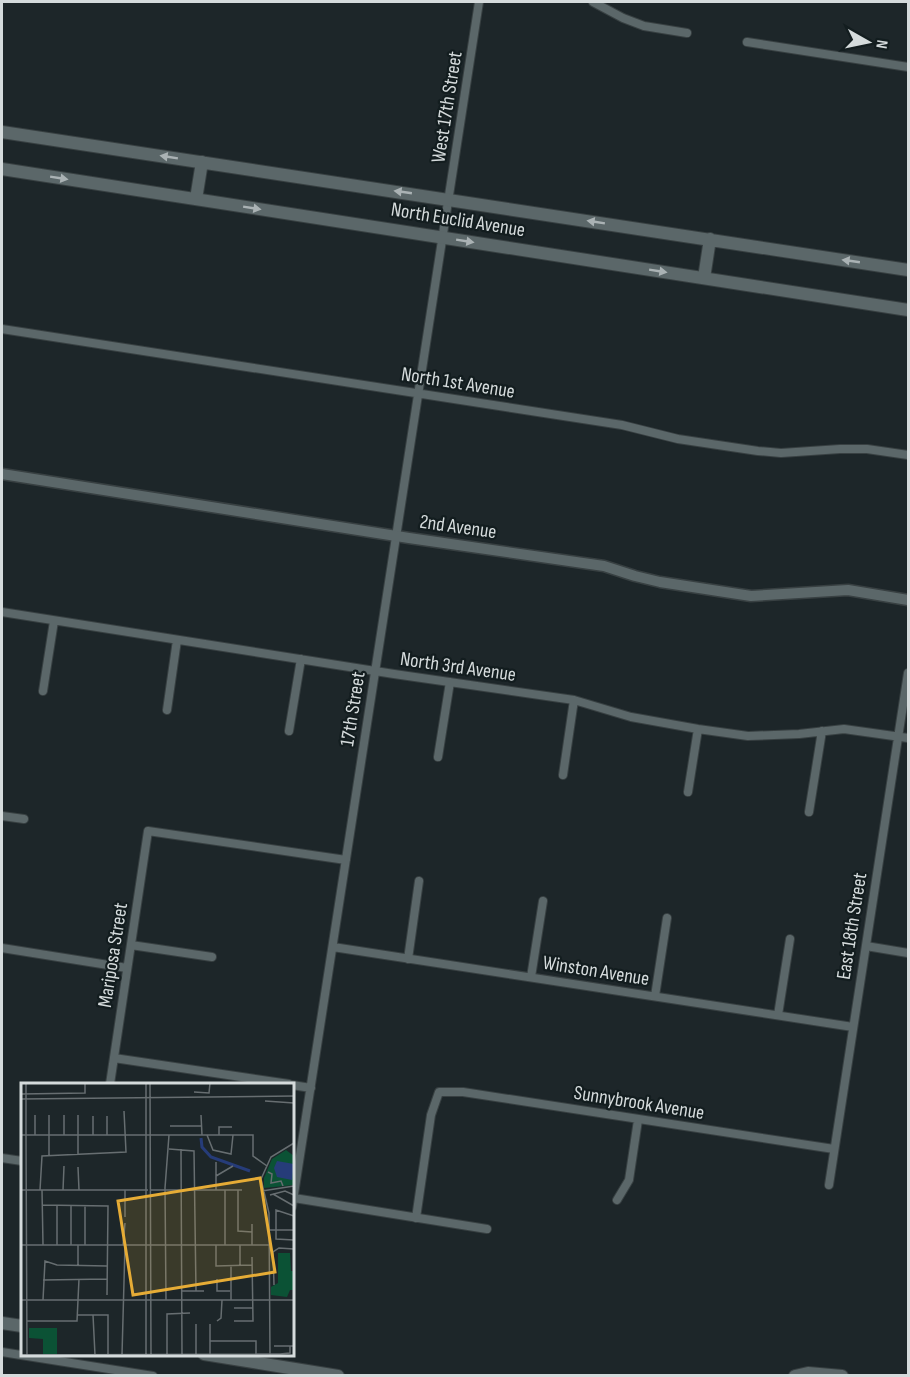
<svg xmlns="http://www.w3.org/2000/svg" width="910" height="1377" viewBox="0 0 910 1377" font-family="'Sofia Sans Condensed',sans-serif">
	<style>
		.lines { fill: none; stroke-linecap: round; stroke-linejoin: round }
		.minor-casing { stroke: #384042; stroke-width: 10 }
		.tertiary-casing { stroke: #384042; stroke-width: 13 }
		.secondary-casing { stroke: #384042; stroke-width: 14 }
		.minor { stroke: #5b6769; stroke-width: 8 }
		.tertiary { stroke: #5b6769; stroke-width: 10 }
		.secondary { stroke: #5b6769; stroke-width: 12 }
		.oneway { fill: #aab2b4 }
		.labels { text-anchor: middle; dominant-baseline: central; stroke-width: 4.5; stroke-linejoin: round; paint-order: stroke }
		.street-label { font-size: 20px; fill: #d5dbdc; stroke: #131d1f }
		.inset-river { fill: none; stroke: #263c79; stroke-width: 3 }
		.inset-road { fill: none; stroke: #676e71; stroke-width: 1.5 }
		.view { fill: #e6ac36; fill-opacity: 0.15; stroke: #e6ac36; stroke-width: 3 }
		.inset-edge { fill: none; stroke: #d5dbdc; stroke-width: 3 }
	</style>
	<rect width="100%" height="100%" fill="#1d2629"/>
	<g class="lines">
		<g class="minor-casing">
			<path id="minor" d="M593,2L623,18L644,26L687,33
				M747,42L908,67
				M2,329L622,425L678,439L758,451L781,453L840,449H867L908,455
				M2,612L394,674L574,700L631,717L698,729L748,736L799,734L844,729L908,738
				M43,691L54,621
				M167,710L177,640
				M289,731L301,659
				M438,757L450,682
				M563,775L574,700
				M688,792L698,729
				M809,812L822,731
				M2,816L24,819
				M131,945L212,957
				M866,946L908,953
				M333,947L853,1027
				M2,948L127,968
				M408,959L419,881
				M531,977L543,901
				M655,996L667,918
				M778,1015L790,939
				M114,1058L289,1084
				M110,1084L148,831L346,860
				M292,1085L311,1088
				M2,1158L22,1161
				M829,1185L908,673
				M294,1198L487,1229
				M617,1200L629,1180L638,1120
				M292,1207L479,2
				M416,1218L431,1115L439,1092H463L834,1149
				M2,1352L153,1376"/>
		</g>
		<g class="tertiary-casing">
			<path id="tertiary" d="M2,474L409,538L604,566L635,576L660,582L751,596L848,590L908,600"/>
		</g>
		<g class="secondary-casing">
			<path id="secondary" d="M2,132L908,270
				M2,169L908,310
				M196,199L202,162
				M704,278L710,239
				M2,1323L22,1326
				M204,1354L338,1376
				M795,1376L808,1373L842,1376"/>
		</g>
		<use href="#minor" class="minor"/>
		<use href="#tertiary" class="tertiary"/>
		<use href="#secondary" class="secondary"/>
	</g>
	<defs><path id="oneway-solid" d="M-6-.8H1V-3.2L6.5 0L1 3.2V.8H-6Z" transform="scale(1.5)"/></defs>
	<g class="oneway">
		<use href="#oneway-solid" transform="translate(169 157) rotate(-171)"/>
		<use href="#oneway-solid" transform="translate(59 178) rotate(9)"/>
		<use href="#oneway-solid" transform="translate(403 192) rotate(-172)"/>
		<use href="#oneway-solid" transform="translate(252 208) rotate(9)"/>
		<use href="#oneway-solid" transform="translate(596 222) rotate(-171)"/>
		<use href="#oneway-solid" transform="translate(465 241) rotate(9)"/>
		<use href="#oneway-solid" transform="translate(851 261) rotate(-172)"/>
		<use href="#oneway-solid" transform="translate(658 271) rotate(9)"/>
	</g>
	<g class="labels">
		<g class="street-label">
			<text transform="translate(447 107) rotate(-81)">West 17th Street</text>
			<text transform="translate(458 220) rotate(9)">North Euclid Avenue</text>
			<text transform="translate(458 383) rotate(9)">North 1st Avenue</text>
			<text transform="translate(458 527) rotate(8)">2nd Avenue</text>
			<text transform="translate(458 667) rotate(8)">North 3rd Avenue</text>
			<text transform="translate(353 709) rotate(-81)">17th Street</text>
			<text transform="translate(852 926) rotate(-81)">East 18th Street</text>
			<text transform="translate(113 955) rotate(-81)">Mariposa Street</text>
			<text transform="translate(596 971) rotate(9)">Winston Avenue</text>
			<text transform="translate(639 1103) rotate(9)">Sunnybrook Avenue</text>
		</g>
	</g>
	<g transform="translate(21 1083)">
		<rect width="273" height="273" fill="#1d2629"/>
		<path d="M265,67L273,73V102L243,105V95L251,76ZM257,170H269L270,188H273V207H269L266,214L250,212V204L257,200ZM8,245H36V271H22V256L8,255Z" fill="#0b5235"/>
		<path d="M256,78L273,81L271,97L256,94L253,85Z" fill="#263c79"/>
		<path class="inset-river" d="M180,55L181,64L190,74L229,88"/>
		<path class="inset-road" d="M5,0V52M125,0V273M129,0L130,273M173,9L188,10L189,0M0,11L64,10V0M0,16L273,13M244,18L273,20M14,32V52M28,32V73M43,32V52M57,32V72M180,32L181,52M72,33V52M149,43H181M0,52H232V73L246,83M5,52L6,273M86,52V33M186,52L192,67L210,71L212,52M198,52V44H211M148,66L173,68L175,208M160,66L161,272M57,84L58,107M247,89L251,91L250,100L260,98L262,103M195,93L212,83M0,107H127M19,107L21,73L105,69L103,28M21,107L22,162M42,107L43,83M104,107V134M130,107H221M195,107V79M204,107V162M217,107V148L231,149M241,108L273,103M252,111L273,123M249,112L264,108L273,112M21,122L87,123L86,212M36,122V162M64,122V162M273,133L255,127V156L273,157M231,141V162M248,147H273M0,162H248M50,162V122M57,162V182M102,162L104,140M195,162V183L231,182M219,162V182M210,183V217M196,196V208H209M22,197L86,196M253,202L252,169L258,165L273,166M161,208H183M0,217H273M22,217L24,178L36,182L86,183M145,217L144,105L148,52M213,225H232M57,232H87V272M72,232L74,272M6,238H56L58,196M196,238L200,235L201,217M213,238H232L231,174M175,241V272M189,241V272M189,258H235V271M253,263H273M0,272L259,271L269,270V263M101,272L104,162M146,273V231L169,230M249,273L248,130L240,96L250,74L273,60"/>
		<path class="view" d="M239,95L254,189L112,212L97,118Z"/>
		<rect width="273" height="273" class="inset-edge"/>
	</g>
	<rect width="910" height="1377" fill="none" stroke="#d5dbdc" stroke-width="6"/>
	<g transform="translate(868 42) rotate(99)" stroke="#131d1f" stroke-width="4.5" paint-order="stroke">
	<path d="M0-4.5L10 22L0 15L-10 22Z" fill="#d5dbdc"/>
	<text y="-9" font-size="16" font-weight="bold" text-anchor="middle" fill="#d5dbdc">N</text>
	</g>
</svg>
